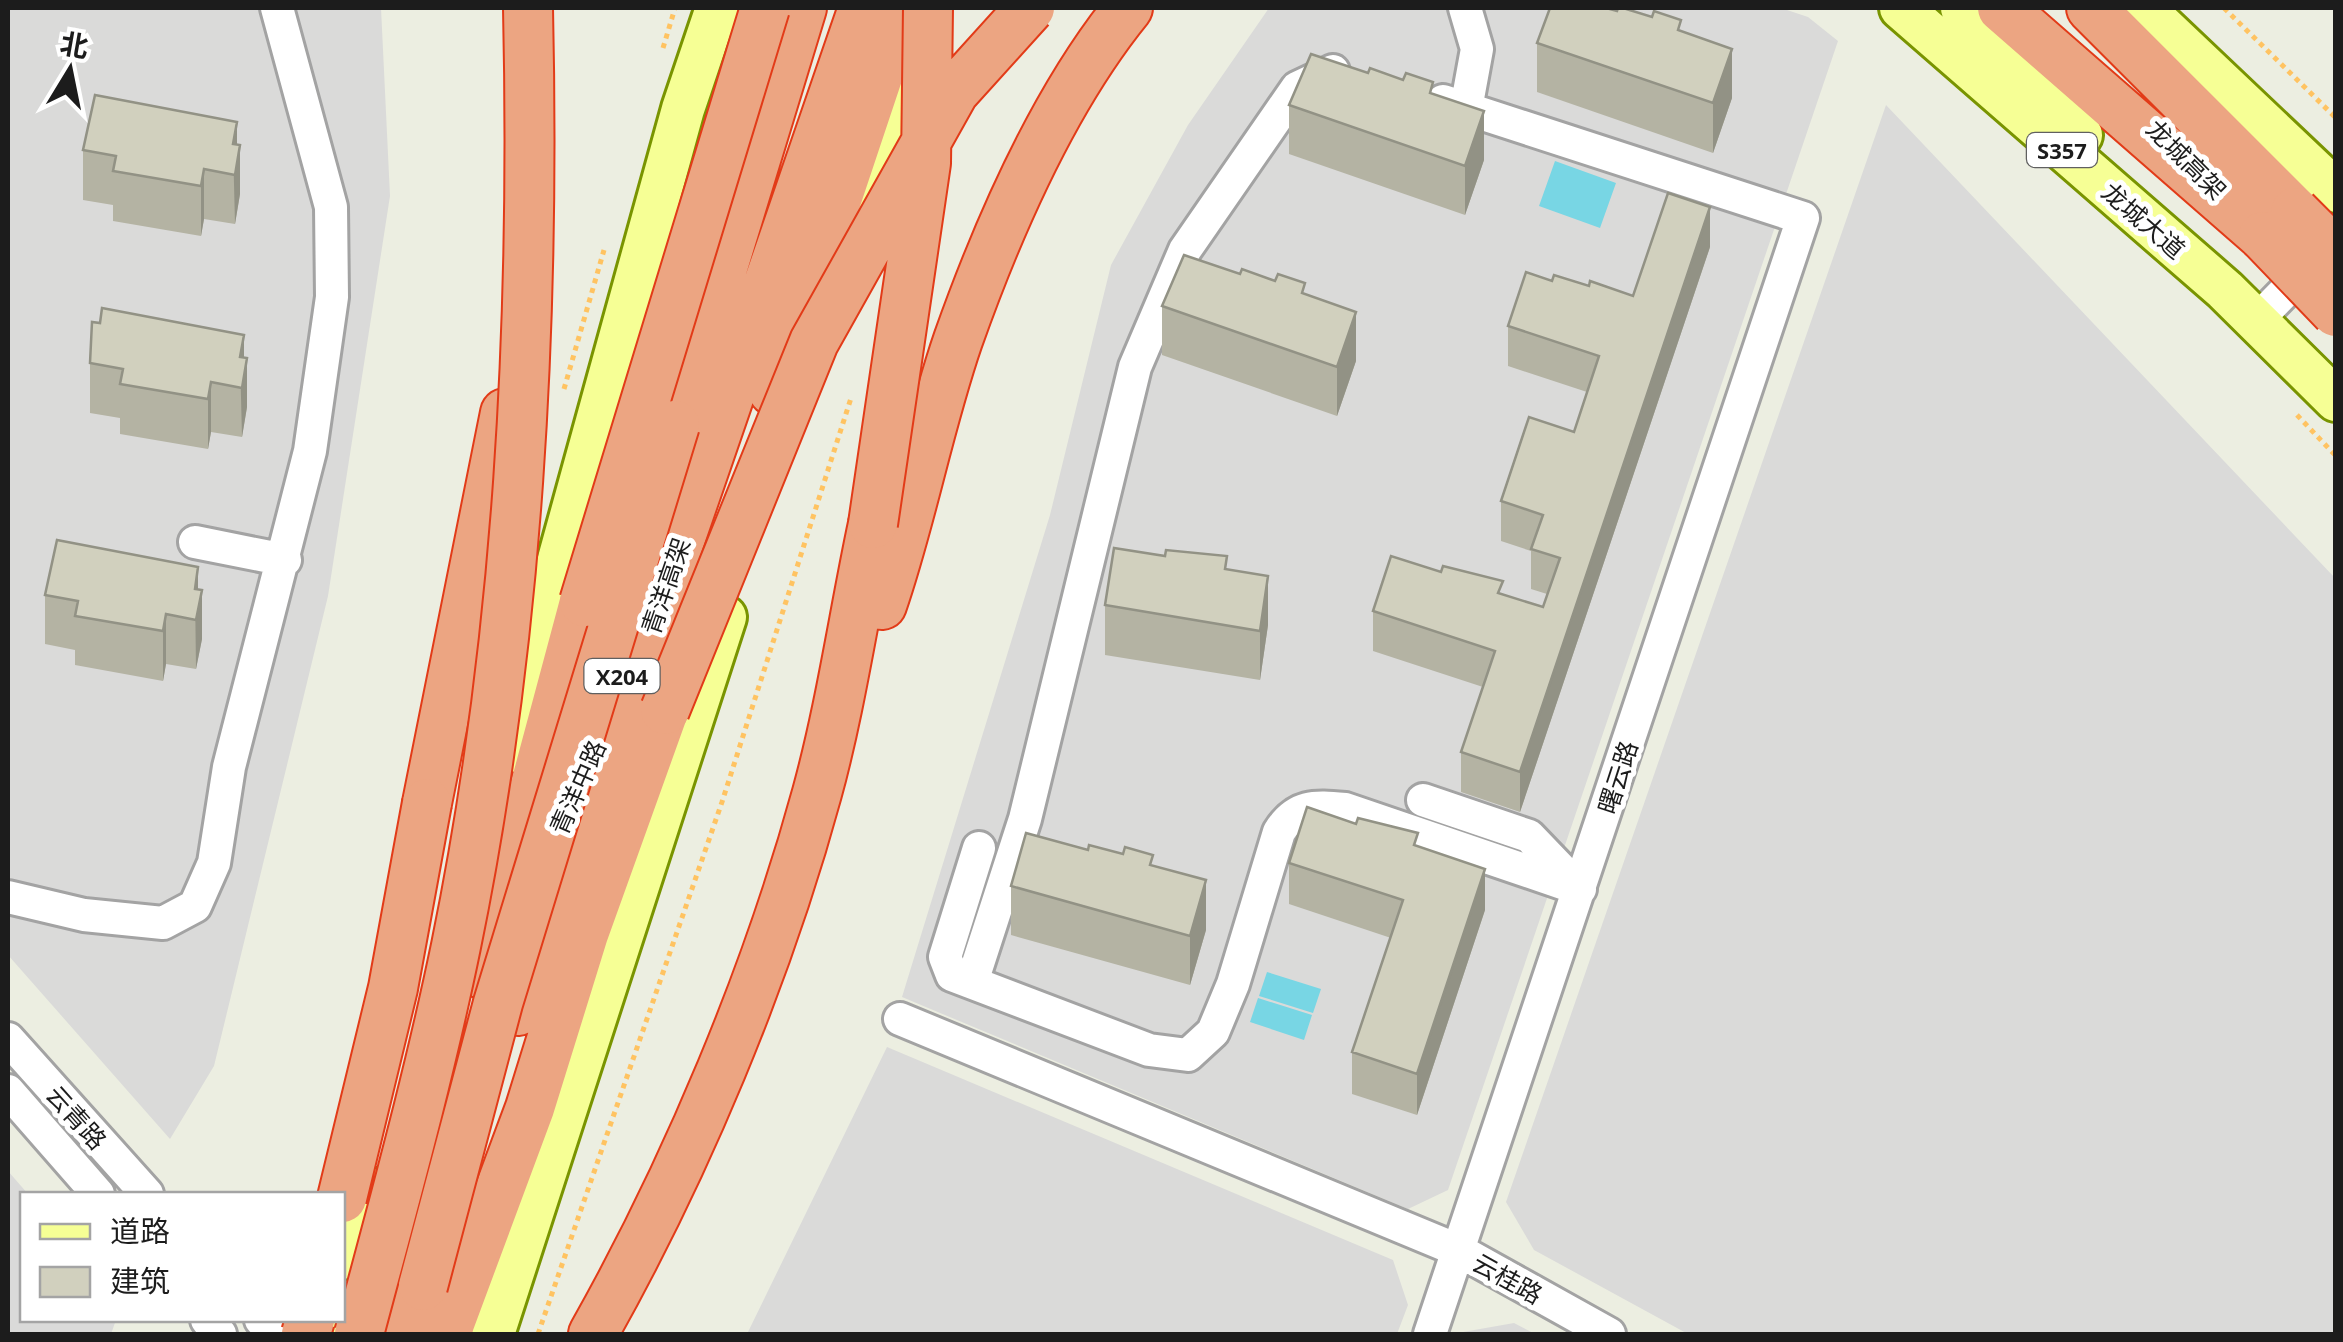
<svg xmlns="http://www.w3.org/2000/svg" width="2343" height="1342" viewBox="0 0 2343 1342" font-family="'Open Sans','Noto Sans SC',sans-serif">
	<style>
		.residential { fill: #dadad9 }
		.pitch { fill: #78d6e4 }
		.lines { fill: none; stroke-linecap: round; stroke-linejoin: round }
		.minor-casing { stroke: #a3a3a3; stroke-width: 38 }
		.major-casing { stroke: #799400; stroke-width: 48 }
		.highway-casing { stroke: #e23b18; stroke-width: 52 }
		.path { stroke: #ffc361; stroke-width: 5; stroke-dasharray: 5 5; stroke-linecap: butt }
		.minor { stroke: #fff; stroke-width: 32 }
		.major { stroke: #f6ff95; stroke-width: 42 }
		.highway { stroke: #eca582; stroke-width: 48 }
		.highway-bridge-casing { stroke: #e23b18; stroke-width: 52; stroke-linecap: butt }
		.highway-bridge { stroke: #eca582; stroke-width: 48 }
		.wall { fill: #b4b3a3 }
		.shaded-wall { fill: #929285 }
		.building { fill: #d1d0be; stroke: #929285; stroke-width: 2.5 }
		.labels { text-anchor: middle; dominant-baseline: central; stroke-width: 10; stroke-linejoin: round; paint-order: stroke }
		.shield { fill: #fff; stroke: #606060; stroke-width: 2.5 }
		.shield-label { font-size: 22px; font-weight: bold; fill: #1c1c1c }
		.street-label { font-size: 25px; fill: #1c1c1c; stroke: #fff }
	</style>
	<rect width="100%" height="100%" fill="#eceee1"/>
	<path class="residential" d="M8,8H381L390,196L328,596L214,1066L170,1139L8,955Z
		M1269,8H1781L1808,17L1838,41L1448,1190L1408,1209L902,997L1050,515L1111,265L1188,125Z
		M1886,105L2335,578V1334H1688L1534,1250L1506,1202Z
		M887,1047L1393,1260L1408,1305L1397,1334H747Z
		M8,1171L28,1194H22V1320H116L111,1334H8Z
		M1514,1323L1535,1334H1462L1463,1332Z"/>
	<path class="pitch" d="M1555,161L1616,183L1600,228L1539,206Z
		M1267,972L1321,989L1313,1013L1259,996Z
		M1258,998L1312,1015L1304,1040L1250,1022Z"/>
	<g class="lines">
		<g class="minor-casing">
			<path id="minor" d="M1465,8L1477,49L1466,109
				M2257,320L2313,263
				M195,542L285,560
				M1423,800L1529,836L1577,886
				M979,848L945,957L952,975L1149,1050L1188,1055L1213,1032L1233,984L1279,832C1296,805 1314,806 1345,809L1580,889
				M8,897L84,915L163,923L195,906L214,863L229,767L310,451L332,297L331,207L277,8
				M972,982L1025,819L1135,367L1185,250L1297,88L1333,71
				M900,1019L1460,1251L1609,1334
				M8,1039L147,1194
				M8,1091L98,1194
				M207,1320L220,1334
				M261,1320L276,1334
				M1430,1334L1803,218L1443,101"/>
		</g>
		<g class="major-casing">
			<path id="major" d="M1901,8L2225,290L2336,400
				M1962,8L2081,135
				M2143,8L2336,191
				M840,269L921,23
				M506,752L683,109L717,8
				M406,1241L456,1075
				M342,1258L377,1190
				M333,1334L338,1320
				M493,1334L725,617"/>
		</g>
		<g class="highway-casing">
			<path id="highway" d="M2002,8L2263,236
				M2091,8L2295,212
				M773,391L901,8
				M675,425L802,8
				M882,605C912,518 928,427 958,340C997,230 1054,99 1128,8
				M427,803L505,413
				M484,975L584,602
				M518,1011L863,8
				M406,1334L436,1249
				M446,1334L530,1108L584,934L678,672
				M593,1334C686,1169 767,976 817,793C841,706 854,613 873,524"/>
		</g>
		<path class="path" d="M2224,8L2336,118
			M663,48L675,8
			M564,389L604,250
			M2297,415L2336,456
			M538,1334L722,802L851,398"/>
		<use href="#minor" class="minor"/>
		<use href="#major" class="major"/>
		<use href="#highway" class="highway"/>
		<g class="highway-bridge-casing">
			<path id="highway-bridge" d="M2295,212L2336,253
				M2263,236L2336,312
				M873,524L926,163L928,8
				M584,602L765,8
				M665,710L814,342L954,92L1030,8
				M342,1198L393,988L427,803
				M423,1286L498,1003L675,425
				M306,1334L310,1320
				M359,1334C393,1206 429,1077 456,946C519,639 535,321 528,8"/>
		</g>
		<use href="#highway-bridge" class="highway-bridge"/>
	</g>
	<path class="wall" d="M1681,31L1732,98L1713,153L1537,92V43Z
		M1368,73L1433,94L1484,160L1465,215L1289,154V105Z
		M237,144L240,194L235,224L204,219L201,236L113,221V205L83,200V150Z
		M1710,247L1520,812L1461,792V752L1483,687L1373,651V611L1503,594L1543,607L1547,594L1531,589V551L1501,541V501L1574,432L1587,392L1508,366V326L1552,281L1589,286L1633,296Z
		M1240,274L1305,295L1356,361L1337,416L1162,355V306Z
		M100,323L244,357L247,407L242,437L211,432L208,449L120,434V418L90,413V363Z
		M1227,569L1268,625L1260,680L1105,655V605Z
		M198,589L202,639L196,669L166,664L163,681L75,665V650L45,644V595Z
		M1418,847L1485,910L1417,1115L1352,1094V1052L1391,938L1289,904V863Z
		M1088,850L1153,866L1206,930L1190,985L1011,935V886Z"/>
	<path class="shaded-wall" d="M1732,49V98L1713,153V103Z
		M1484,111V160L1465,215V166Z
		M237,122V164L240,145V194L235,224L233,144Z
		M204,169V219L201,236V186Z
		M1710,207V247L1520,812V772Z
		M1356,312V361L1337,416V367Z
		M244,335V377L247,358V407L242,437L240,357Z
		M211,382V432L208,449V399Z
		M198,567V609L202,590V639L196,669L195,589Z
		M1268,576V625L1260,680V631Z
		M166,614V664L163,681V631Z
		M1485,869V910L1417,1115V1074Z
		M1206,880V930L1190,985V936Z"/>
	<path class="building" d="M1550,8H1606L1617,11L1618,8H1623L1652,17L1654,11L1681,20L1678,30L1732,49L1713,103L1537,43Z
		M1311,54L1368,73L1370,68L1403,80L1406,73L1433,82L1430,93L1484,111L1465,166L1289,105Z
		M95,95L237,122L233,144L240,145L235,175L204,169L201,186L113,171L116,156L83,150Z
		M1668,193L1710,207L1520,772L1461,752L1495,651L1373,611L1391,556L1441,572L1443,566L1503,581L1498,593L1543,607L1560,558L1531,549L1543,515L1501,501L1529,417L1574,432L1599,356L1508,326L1526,272L1552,281L1554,275L1589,286L1590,281L1633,296Z
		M1184,255L1240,274L1242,269L1275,281L1278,274L1305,283L1302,293L1356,312L1337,367L1162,306Z
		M102,308L244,335L240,357L247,358L242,388L211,382L208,399L120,384L123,369L90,363L92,322L100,323Z
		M57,540L198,567L195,589L202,590L196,620L166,614L163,631L75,616L78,601L45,595Z
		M1114,548L1165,556L1166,550L1227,556L1225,569L1268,576L1260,631L1105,605Z
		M1307,807L1356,824L1358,818L1418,833L1414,845L1485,869L1417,1074L1352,1052L1403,900L1289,863Z
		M1026,833L1088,850L1089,845L1123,854L1125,847L1153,855L1150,865L1206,880L1190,936L1011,886Z"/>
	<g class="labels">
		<g class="shield">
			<rect x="2027" y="133" width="70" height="34" rx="8"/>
			<rect x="584.5" y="659" width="75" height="34" rx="8"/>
		</g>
		<g class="shield-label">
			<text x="2062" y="150">S357</text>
			<text x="622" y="676">X204</text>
		</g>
		<g class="street-label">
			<text transform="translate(2187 159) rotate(45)">龙城高架</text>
			<text transform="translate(2144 220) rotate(41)">龙城大道</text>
			<text transform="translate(665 586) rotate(-71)">青洋高架</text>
			<text transform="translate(1617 777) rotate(-72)">曙云路</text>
			<text transform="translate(577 787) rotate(-66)">青洋中路</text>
			<text transform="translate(77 1117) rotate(48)">云青路</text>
			<text transform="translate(1508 1278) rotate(29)">云桂路</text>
		</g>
	</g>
	<rect width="2343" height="1342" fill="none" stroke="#1c1c1c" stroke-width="20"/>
	<rect x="20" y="1192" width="325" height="130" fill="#ffffff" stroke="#a4a4a4" stroke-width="2.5"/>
	<rect x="40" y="1224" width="50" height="15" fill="#f6ff95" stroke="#a4a4a4" stroke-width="2.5"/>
	<text x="110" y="1242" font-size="30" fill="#1c1c1c">道路</text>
	<rect x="40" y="1267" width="50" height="30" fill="#d1d0be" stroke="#a4a4a4" stroke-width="2.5"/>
	<text x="110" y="1292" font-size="30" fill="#1c1c1c">建筑</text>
	<g transform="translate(70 70) rotate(10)" stroke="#ffffff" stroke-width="8" paint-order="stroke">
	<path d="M0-8L18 38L0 25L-18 38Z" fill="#1c1c1c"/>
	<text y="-15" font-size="28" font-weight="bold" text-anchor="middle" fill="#1c1c1c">北</text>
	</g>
</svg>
